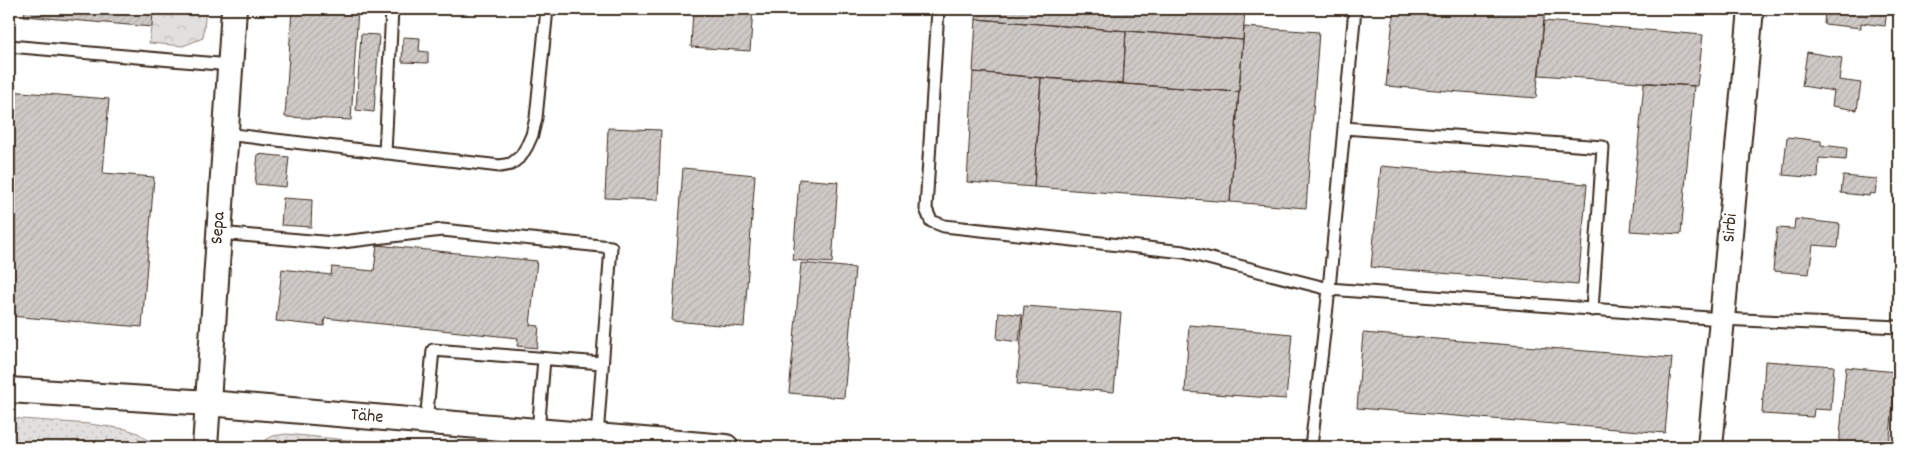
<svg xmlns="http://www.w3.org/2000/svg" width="1908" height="456" viewBox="0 0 1908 456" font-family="Dekko,sans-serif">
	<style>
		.grass { fill: url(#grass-dots); stroke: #8e857e }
		.forest { fill: url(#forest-crowns); stroke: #8e857e }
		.building { fill: url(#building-hatch); stroke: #3b2a1e }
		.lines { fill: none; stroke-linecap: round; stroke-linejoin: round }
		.service-casing { stroke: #3b2a1e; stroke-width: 15 }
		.minor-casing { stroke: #3b2a1e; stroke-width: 28 }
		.service { stroke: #fff; stroke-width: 11 }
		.minor { stroke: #fff; stroke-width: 24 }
		.labels { text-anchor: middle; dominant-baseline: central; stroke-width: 5; stroke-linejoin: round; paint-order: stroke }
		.street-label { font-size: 18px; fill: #3b2a1e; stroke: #fff }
	</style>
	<defs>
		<pattern id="grass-dots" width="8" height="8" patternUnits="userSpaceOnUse" patternTransform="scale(1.25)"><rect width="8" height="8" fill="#e2e0de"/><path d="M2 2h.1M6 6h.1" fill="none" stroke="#c3c0be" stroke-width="1.8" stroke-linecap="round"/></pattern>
		<pattern id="forest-crowns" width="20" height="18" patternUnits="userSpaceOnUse" patternTransform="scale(1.25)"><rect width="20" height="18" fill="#e2e0de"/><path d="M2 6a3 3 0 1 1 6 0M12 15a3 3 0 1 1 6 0" fill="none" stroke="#c3c0be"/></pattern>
		<pattern id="building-hatch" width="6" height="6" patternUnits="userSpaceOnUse" patternTransform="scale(1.25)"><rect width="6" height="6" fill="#cfcac7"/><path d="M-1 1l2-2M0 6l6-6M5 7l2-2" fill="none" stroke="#b3aeaa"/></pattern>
	</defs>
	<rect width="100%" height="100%" fill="#fff"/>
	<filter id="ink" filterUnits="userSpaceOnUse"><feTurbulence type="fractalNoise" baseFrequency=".02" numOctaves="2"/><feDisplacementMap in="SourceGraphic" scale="10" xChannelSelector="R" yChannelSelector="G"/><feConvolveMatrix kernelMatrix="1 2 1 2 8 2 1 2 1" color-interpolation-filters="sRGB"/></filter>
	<g filter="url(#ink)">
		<path class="grass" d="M9,418L89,424L126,429L138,433L157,447H9Z
			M286,434L399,445V447H253L273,436Z"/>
		<path class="forest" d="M153,9H206L203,38L183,46L149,43Z"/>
		<path class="building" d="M25,9H153L152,27L24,16Z
			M292,9H358L351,120L285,117Z
			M400,9H426V13L400,12Z
			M693,9H753L750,51L691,47Z
			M977,9H1245L1243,40L976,19Z
			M1394,9H1545L1536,98L1386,86Z
			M1825,9H1887L1885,26L1861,23V28L1824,24Z
			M976,19L1126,31L1123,84L973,72Z
			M1544,21L1703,35L1697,86L1539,75Z
			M1244,27L1319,32L1306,208L1230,202Z
			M1126,31L1243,40L1239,92L1123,84Z
			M361,34L379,35L374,112L356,110Z
			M403,37L420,38L419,51L428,52V63L402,62Z
			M1807,52L1842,58L1839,80L1861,83L1857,110L1832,106L1834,91L1802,86Z
			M973,72L1041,78L1034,187L967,182Z
			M1041,78L1239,92L1230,202L1034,187Z
			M1644,83L1694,86L1681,234L1630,231Z
			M9,91L109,99L103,173L154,177L142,327L9,316Z
			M608,128L661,130L658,200L605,198Z
			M1787,137L1821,141V145L1847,148L1846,160L1819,158L1818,178L1783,175Z
			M258,154L289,157L286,187L255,184Z
			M1381,166L1587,184L1578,285L1371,267Z
			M683,168L755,175L744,327L672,321Z
			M1843,176L1877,179L1875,194L1870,193L1869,196L1841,193Z
			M799,179L838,182L832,263L793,260Z
			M283,198L312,200L311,227L281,225Z
			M1795,219L1840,224L1838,247L1813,245L1809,274L1773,271L1777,228L1794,229Z
			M377,245L537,261L530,325L539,326L537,348L517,346L518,338L325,318L324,326L276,321L282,269L331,275L332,267L374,271Z
			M801,263L855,268L844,398L789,393Z
			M1024,306L1121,313L1114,392L1017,384Z
			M999,312L1022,315L1019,342L997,339Z
			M1189,325L1292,334L1286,399L1185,392Z
			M1363,333L1672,358L1665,433L1357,408Z
			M1765,361L1834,366L1831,410L1814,409L1813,417L1762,414Z
			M1846,367L1896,372L1889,447H1839Z"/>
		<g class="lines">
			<g class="service-casing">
				<path id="service" d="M938,9L926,209L931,221L944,226L1184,252L1329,289L1722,319L1899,327
					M9,46L230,65
					M1344,128L1603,147L1592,310
					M225,134L500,166L511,164L521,156L527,146L532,135L536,118L547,9
					M385,153L392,9
					M219,233L334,243L442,230L611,247L597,437
					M426,422L433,350L602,363
					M538,432L544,359
					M1311,447L1329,289L1355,9"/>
			</g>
			<g class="minor-casing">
				<path id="minor" d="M9,390L208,403L726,447
					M205,447L234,9
					M1710,447L1751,9"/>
			</g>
			<use href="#service" class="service"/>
			<use href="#minor" class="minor"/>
		</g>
	</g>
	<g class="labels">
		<g class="street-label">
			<text transform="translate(219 228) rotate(-86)">Sepa</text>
			<text transform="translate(1731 228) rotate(-85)">Sirbi</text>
			<text transform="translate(367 417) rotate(5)">Tähe</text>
		</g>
	</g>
	<rect width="1908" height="456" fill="none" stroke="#fff" stroke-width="30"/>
	<rect x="15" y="15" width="1878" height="426" fill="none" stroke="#3b2a1e" stroke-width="2" filter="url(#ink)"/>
</svg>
